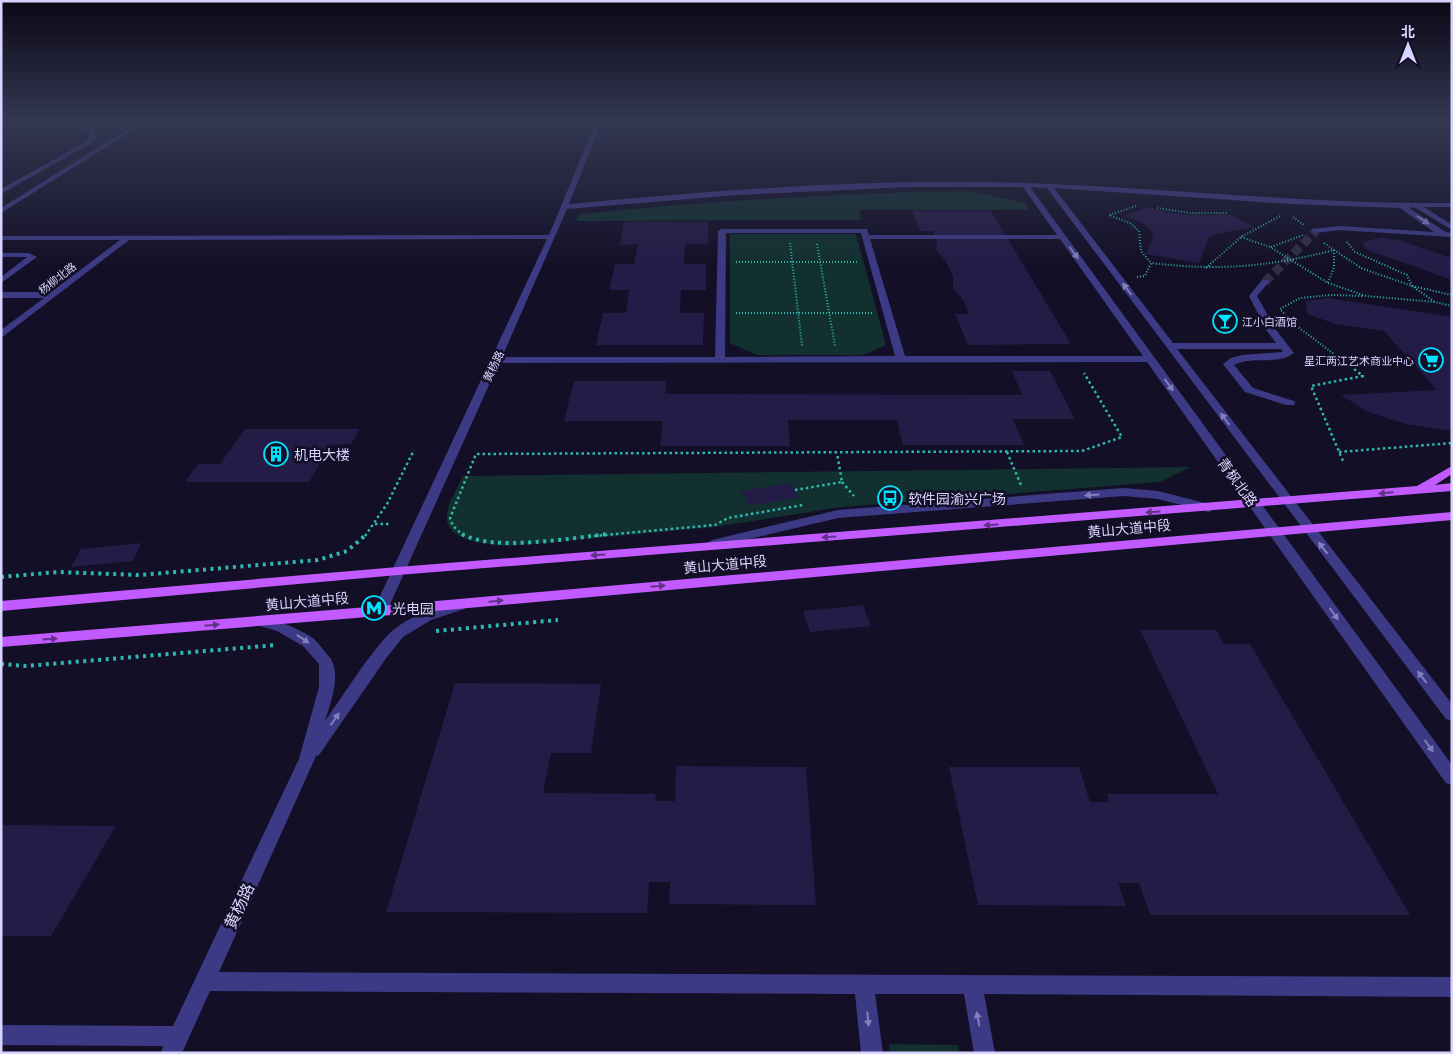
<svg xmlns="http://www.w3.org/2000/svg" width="1453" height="1054" viewBox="0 0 1453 1054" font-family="'Open Sans','Noto Sans SC',sans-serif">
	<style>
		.green { fill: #12302f }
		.building { fill: #241b47 }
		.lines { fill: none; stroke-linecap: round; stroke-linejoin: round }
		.minor-tunnel { stroke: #312d47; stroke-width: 9; stroke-dasharray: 9 4.5; stroke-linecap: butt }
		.path-far2 { stroke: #2fb8b0; stroke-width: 2; stroke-dasharray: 1 2; stroke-linecap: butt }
		.path-far1 { stroke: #2fb8b0; stroke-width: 2.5; stroke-dasharray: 2.5 3; stroke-linecap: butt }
		.path { stroke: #2fb8b0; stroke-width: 4; stroke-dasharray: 3 4.5; stroke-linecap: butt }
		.minor { fill: #3d3a85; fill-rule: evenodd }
		.major { fill: #c25bff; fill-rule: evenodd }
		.oneway { fill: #837fbc }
		.oneway2 { fill: #623188 }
		.labels { text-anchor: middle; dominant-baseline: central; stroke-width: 5; stroke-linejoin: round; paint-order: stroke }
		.far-street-label { font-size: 11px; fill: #d9d4ff; stroke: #130f26 }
		.far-poi-label { font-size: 11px; fill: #d9d4ff; stroke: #130f26; text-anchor: start }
		.poi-label { font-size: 14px; fill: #d9d4ff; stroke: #130f26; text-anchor: start }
		.street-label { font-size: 14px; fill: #d9d4ff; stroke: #130f26 }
		.near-street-label { font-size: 16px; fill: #d9d4ff; stroke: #130f26 }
	</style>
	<rect width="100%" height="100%" fill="#130f26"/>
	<path class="green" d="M971,191L1025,203L1029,210H859L861,220L574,221L580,214C710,201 840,193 971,191Z
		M730,234H856L886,345L863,355H757L730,343Z
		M1191,467L1160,482L841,507L715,527L509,546C491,545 443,542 447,515C448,502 458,487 463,476Z
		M889,1044L958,1045L959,1053H890Z"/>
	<path class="building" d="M1148,207L1166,212L1189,215H1232L1254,227L1216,234L1208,239L1199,263L1146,254L1153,238L1151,230L1142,222L1124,216Z
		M912,211H991L1071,344L968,345L955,314H969L963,300L953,288V277L946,261L936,250L937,240L933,231H920Z
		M624,222H708V244H685L684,264H706V290H681L680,313H704L703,345H596L603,313H626L629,290H609L615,264H634L638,244L620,245Z
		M1380,238L1400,241L1452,258V280L1365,249L1363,242Z
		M1328,298L1452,317V431L1406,424L1368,412L1341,395L1437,390L1384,331L1335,324L1307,314L1306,301Z
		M1012,371H1050L1075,419H1013L1024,445H903L897,420H788L790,446H660L663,421H564L574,381H667L665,394L1022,395Z
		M245,429H360L351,444L331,445L309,482H185L198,464H220Z
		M790,483L799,497L749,506L741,491Z
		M141,543L133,561L71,567L81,549Z
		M863,605L871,626L810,632L803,611Z
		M1140,630H1216L1224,644H1250L1410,915H1150L1139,883H1118L1126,906L978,905L949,767H1079L1090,802H1109L1107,794H1218Z
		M455,683L601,684L591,753H551L543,793L656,794L655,801H675L676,766L806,767L816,905L669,904L670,882H649L647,913L386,912Z
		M1,825L116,826L51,936H1Z"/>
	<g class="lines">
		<path class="minor-tunnel" d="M1265,282L1316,231"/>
		<path class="path-far2" d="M1136,206L1109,215L1130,223L1139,231L1141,251L1151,263
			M1157,208L1190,213H1227
			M1293,217L1304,225
			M1241,237L1270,247L1328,283L1366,296L1435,302L1452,306
			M1347,242L1355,252L1407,275L1412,286L1435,302
			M790,243L802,346
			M1324,243L1361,268L1412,286L1452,295
			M817,244L835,346
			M1271,247L1303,235
			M736,262H857
			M1206,268L1241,237L1280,216
			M1137,277L1145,276L1151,263C1218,271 1268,267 1334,250V267L1328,283
			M736,313H872
			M1294,324L1342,360
			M1288,326L1294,324L1280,309L1300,298L1331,295L1363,296"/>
		<path class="path-far1" d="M1341,359L1363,376L1311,386L1343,461
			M1007,452L1021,485
			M1339,452L1452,443
			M842,482L854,496
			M795,490L842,482L837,453
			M375,524H390
			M365,536L387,504L414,450
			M464,536L453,526L450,518L476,454L1082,451L1122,437L1084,373
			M594,536L715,525L728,518L803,505"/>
		<path class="path" d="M462,534C493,552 572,538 608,534
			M1,577L58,572L139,575L318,560L347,551L367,534
			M436,631L558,620
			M1,664L26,666L277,645"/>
		<path class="minor" d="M1,119C20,119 92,113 96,137L91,143L1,194V189L87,141L90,134C67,114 29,122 1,123Z
			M144,119H151L1,213V208Z
			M597,119H603L569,204C721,190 873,178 1026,183C1168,188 1309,204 1452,203V207H1424L1452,225V230L1414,207L1409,208L1446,232L1452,233V237L1339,230L1316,233L1312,231L1313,229L1339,226L1434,232L1400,208L1291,204L1054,188L1173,343H1276L1267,331L1249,296L1262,280H1268L1269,282L1257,296L1276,330L1294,353C1278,366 1252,355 1234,365L1253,388L1294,401L1295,403L1294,405H1286L1245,392L1223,364L1231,358L1242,355L1283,352L1281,349H1177L1452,704V721L1446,719L1047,188L1030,187L1452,765V785L1446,783L1147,362L499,363L387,611L385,614H375L373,611L547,239L129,240L1,338V330L44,298H1V292H51L120,240H1V236L549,235ZM909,187H1023L1057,235H869L867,229H722L718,231L715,357H502L567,209L737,195ZM726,233H861L895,356L725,357ZM870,239H1060L1143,356H905Z
			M1,253H29L37,257L1,283V277L27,257H1Z
			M1124,488L1158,491L1213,505L1215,508L1209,512L1158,499L1124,496L838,518L712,548L706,544L712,540L838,510Z
			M459,601L464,603L466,606L464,609L431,620L403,637L387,657L319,755L316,756L219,972L1452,977V997L984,994L995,1053H974L964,994H875L883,1053H861L855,994L210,991L182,1053H161L163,1046L1,1045V1025L173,1026L299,759L319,687V664L303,646L277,631L253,624L251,621L253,618C267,614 301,630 313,638C320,644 325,653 331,659C341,676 330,705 325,721C344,695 369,653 392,631C410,615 437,608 459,601Z"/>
		<path class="major" d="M1452,466V474L1435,485L1452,483V491L398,575L1,611V601L398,567L1417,486Z
			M1452,512V520L380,616L1,647V637L380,606Z"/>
	</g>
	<defs><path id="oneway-solid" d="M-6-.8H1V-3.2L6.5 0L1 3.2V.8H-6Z" transform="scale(1.25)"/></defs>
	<g class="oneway">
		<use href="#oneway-solid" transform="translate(1423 220) rotate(34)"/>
		<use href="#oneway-solid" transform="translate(1074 253) rotate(54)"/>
		<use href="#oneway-solid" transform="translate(1127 289) rotate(-127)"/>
		<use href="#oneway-solid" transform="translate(1169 385) rotate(54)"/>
		<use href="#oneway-solid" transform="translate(1225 419) rotate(-127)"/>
		<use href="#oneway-solid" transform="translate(1092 495) rotate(176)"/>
		<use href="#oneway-solid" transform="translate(1323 548) rotate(-128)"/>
		<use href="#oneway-solid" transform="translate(1334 614) rotate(54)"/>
		<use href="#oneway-solid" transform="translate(303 639) rotate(34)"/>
		<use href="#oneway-solid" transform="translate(1422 677) rotate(-128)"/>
		<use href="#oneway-solid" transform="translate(335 719) rotate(-55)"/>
		<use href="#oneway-solid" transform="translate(1429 746) rotate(54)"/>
		<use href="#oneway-solid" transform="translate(868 1019) rotate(84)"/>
		<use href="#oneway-solid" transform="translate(978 1019) rotate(-101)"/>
	</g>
	<g class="oneway2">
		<use href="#oneway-solid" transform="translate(1386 493) rotate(175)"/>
		<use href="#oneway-solid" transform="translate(1153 512) rotate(176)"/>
		<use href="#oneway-solid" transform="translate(991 525) rotate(176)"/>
		<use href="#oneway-solid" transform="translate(829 537) rotate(176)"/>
		<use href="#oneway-solid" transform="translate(598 555) rotate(176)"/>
		<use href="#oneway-solid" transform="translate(658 586) rotate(-5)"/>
		<use href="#oneway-solid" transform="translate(496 601) rotate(-5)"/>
		<use href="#oneway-solid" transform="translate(212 625) rotate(-5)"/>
		<use href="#oneway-solid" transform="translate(50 639) rotate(-4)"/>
	</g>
	<linearGradient id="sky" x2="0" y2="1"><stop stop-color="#0a0815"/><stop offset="0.45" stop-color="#333752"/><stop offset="1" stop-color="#333752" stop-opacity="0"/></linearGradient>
	<rect width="1453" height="267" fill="url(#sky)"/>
	<defs>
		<g id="bar-ring" transform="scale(1.25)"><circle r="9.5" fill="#130f26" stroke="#00e5ff" stroke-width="1.5"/><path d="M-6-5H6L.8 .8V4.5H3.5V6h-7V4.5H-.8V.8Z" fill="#00e5ff"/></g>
		<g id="supermarket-ring" transform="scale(1.25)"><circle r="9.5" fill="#130f26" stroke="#00e5ff" stroke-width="1.5"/><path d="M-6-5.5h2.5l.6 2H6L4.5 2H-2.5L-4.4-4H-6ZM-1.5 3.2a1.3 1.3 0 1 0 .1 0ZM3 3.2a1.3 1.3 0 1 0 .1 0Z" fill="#00e5ff"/></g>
		<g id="building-ring" transform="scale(1.25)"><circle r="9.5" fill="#130f26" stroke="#00e5ff" stroke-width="1.5"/><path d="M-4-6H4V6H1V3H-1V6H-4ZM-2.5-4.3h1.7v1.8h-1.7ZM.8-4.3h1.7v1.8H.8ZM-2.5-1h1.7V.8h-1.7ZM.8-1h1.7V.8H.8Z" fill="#00e5ff"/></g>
		<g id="bus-ring" transform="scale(1.25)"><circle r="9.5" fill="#130f26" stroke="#00e5ff" stroke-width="1.5"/><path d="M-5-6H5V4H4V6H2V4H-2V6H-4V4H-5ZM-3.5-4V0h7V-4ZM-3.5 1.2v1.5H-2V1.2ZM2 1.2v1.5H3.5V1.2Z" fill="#00e5ff"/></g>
		<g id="metro-ring" transform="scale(1.25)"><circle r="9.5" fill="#130f26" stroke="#00e5ff" stroke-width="1.5"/><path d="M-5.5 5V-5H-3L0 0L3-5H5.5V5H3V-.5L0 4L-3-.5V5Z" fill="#00e5ff"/></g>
	</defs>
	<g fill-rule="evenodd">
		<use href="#bar-ring" x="1225" y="321"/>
		<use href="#supermarket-ring" x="1431" y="360"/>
		<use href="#building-ring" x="276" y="454"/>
		<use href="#bus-ring" x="890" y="498"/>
		<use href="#metro-ring" x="374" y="608"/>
	</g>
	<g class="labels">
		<g class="far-street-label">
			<text transform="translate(57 278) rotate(-38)">杨柳北路</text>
			<text transform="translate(493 366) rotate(-65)">黄杨路</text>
		</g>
		<g class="far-poi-label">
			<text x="1242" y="321">江小白酒馆</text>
			<text x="1414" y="360" text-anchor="end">星汇两江艺术商业中心</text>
		</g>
		<g class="poi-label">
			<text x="294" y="454">机电大楼</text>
			<text x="908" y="498">软件园渝兴广场</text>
			<text x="392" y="608">光电园</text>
		</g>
		<g class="street-label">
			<text transform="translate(1238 482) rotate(54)">青枫北路</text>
			<text transform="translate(1129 528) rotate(-5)">黄山大道中段</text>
			<text transform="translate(725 564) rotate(-5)">黄山大道中段</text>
			<text transform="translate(307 601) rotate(-5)">黄山大道中段</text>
		</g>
		<g class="near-street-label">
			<text transform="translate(239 906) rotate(-65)">黄杨路</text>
		</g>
	</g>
	<rect width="1453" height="1054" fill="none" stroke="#d9d4ff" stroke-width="5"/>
	<g transform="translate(1408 45)" stroke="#130f26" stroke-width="4" paint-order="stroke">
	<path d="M0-4L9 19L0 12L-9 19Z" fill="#d9d4ff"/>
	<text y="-8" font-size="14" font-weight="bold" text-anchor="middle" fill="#d9d4ff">北</text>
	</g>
</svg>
